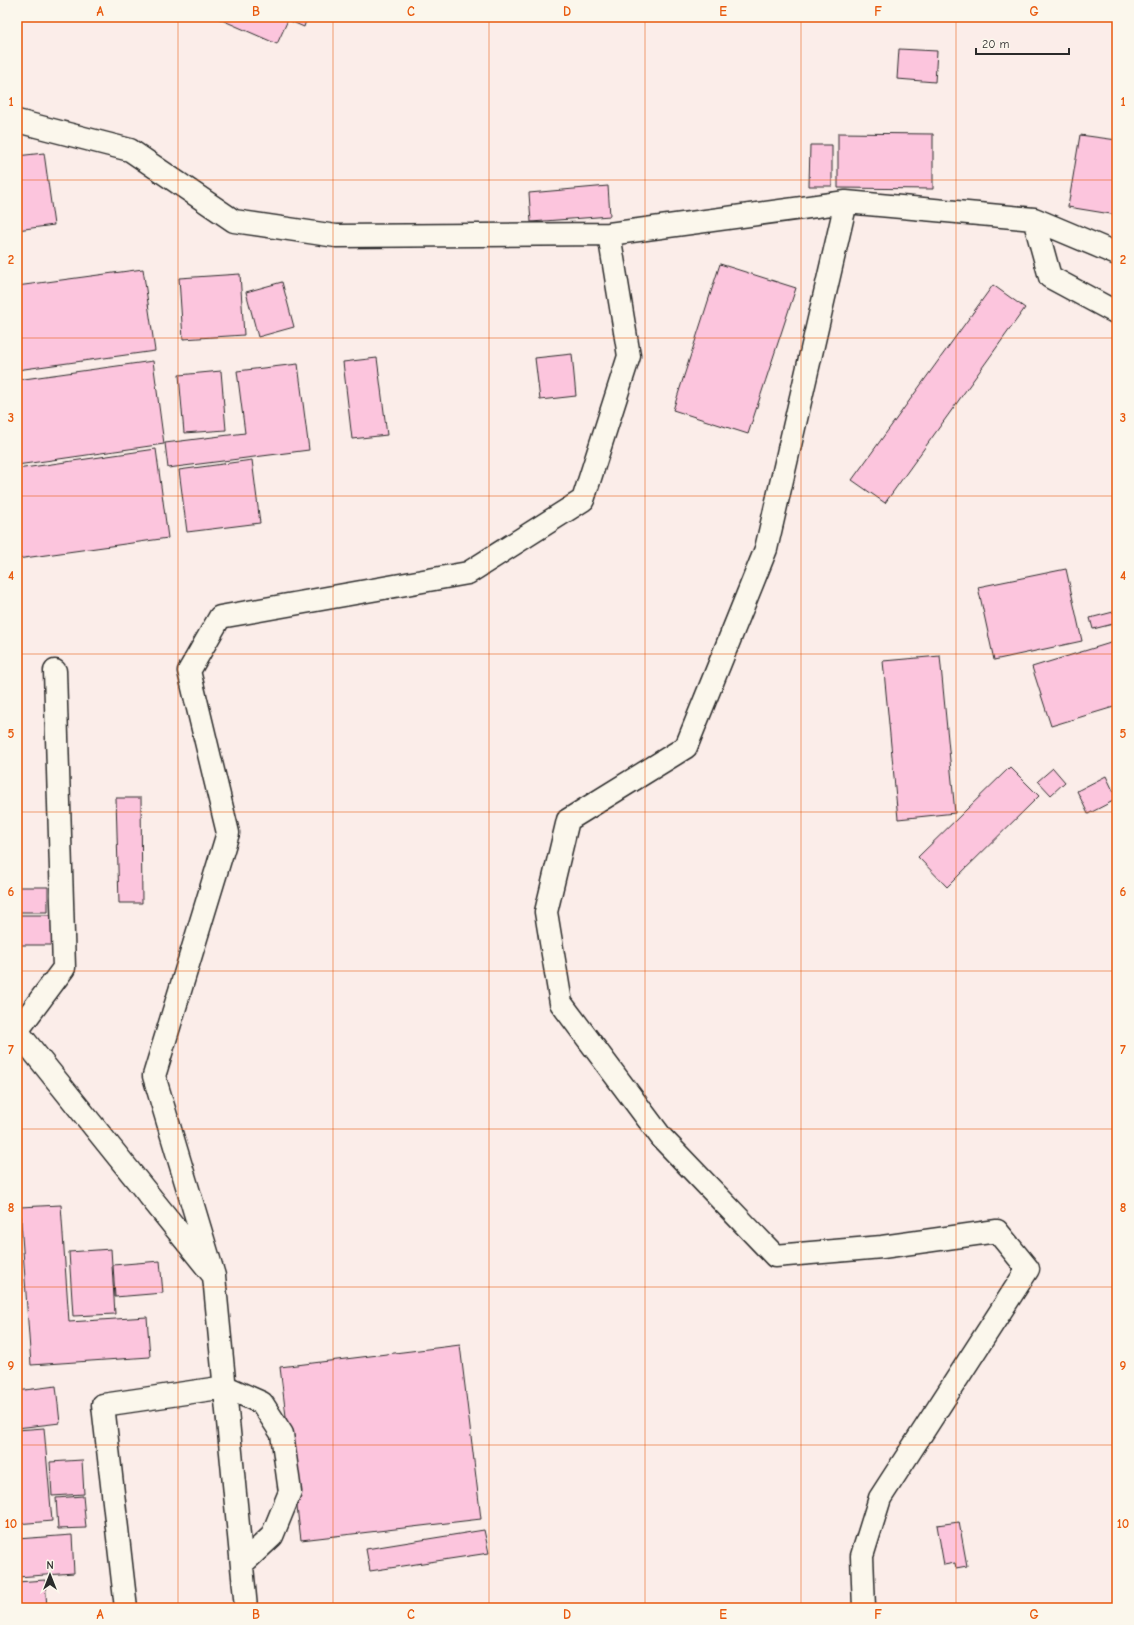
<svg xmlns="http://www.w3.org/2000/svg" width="1134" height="1625" viewBox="0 0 1134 1625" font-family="'Comic Neue',sans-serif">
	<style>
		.building { fill: #fcc5dd; stroke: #2b2b2b }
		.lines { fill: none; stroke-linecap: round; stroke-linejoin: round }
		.minor-casing { stroke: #2b2b2b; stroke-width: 25 }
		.minor { stroke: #fbf7ec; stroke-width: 22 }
		.grid { fill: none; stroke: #e8590c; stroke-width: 1; stroke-opacity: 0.55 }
		.neatline { fill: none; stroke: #e8590c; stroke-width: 1.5 }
		.grid-label { font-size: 13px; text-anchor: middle; font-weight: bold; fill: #e8590c }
	</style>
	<rect width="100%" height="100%" fill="#fbede9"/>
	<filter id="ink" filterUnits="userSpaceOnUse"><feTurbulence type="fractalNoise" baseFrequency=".025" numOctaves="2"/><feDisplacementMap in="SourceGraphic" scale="8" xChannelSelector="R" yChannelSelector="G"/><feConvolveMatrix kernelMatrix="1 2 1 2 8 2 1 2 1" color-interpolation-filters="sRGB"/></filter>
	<g filter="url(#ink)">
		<path class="building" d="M215,17H307L304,27L288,20L277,44Z
			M899,49L937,51L935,82L897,79Z
			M838,133L933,134V189L838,188Z
			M1080,135L1117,140V215L1068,207Z
			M810,145H832V186H809Z
			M44,153L54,225L17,230V156Z
			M608,186L610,216L531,222L529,193Z
			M720,264L796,288L748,434L673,410Z
			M143,269L155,351L17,370V286Z
			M240,274L244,335L183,339L179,278Z
			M282,282L294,327L258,337L246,292Z
			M993,285L1025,308L885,503L852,480Z
			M572,354L576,396L540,400L535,358Z
			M377,358L387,435L352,439L343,362Z
			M153,361L164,444L17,465V380Z
			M298,364L309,450L168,468L165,443L245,433L237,371Z
			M221,371L226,430L184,433L179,375Z
			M156,449L168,538L17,559V469Z
			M252,460L260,523L187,532L179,470Z
			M1066,569L1082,641L994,660L978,587Z
			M1117,611V623L1093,629L1090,618Z
			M1117,641V706L1051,726L1032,667Z
			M940,656L955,813L898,819L883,661Z
			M1010,767L1039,796L947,887L918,857Z
			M1053,768L1065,782L1051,795L1038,781Z
			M1106,776L1117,799L1088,814L1077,791Z
			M116,798H141L142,903H119Z
			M17,887H48V912H17Z
			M17,915H53V945H17Z
			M61,1205L69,1322L147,1317L150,1357L31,1365L20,1207Z
			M111,1249L115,1314L73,1316L69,1252Z
			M160,1261L163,1293L115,1297L113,1265Z
			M460,1345L481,1519L301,1540L280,1367Z
			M56,1386L60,1423L17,1428V1391Z
			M44,1428L52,1521L17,1524V1430Z
			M82,1460L84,1494L52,1496L50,1462Z
			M83,1496L86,1528L58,1529L56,1498Z
			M959,1522L967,1566L956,1568L955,1563L944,1565L937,1525Z
			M484,1530L489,1553L370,1571L366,1549Z
			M72,1535L74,1573L17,1577V1539Z
			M45,1580L47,1608H17V1582Z"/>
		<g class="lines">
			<g class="minor-casing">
				<path id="minor" d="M17,121L130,150L234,221L336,236L609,234L846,202L1034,219L1117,254
					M846,202L766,549L686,747L568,820L546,912L561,1003L662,1138L775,1256L882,1247L997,1231L1028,1269L880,1498L862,1556L864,1608
					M1034,219L1050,277L1117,313
					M17,1031L214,1276L246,1608
					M17,1031L64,968L55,671
					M214,1276L154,1076L228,833L189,671L220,617L468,573L583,500L629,356L609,234
					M126,1608L103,1405L226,1387L262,1403L282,1434L290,1492L272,1536L242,1564"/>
			</g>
			<use href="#minor" class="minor"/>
		</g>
	</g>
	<path class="grid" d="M178,17V1608M333,17V1608M489,17V1608M645,17V1608M801,17V1608M956,17V1608M17,180H1117M17,338H1117M17,496H1117M17,654H1117M17,812H1117M17,971H1117M17,1129H1117M17,1287H1117M17,1445H1117"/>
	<rect width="1134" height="1625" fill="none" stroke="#fbf7ec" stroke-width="44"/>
	<g transform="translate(50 1575)" stroke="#fbf7ec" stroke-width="3" paint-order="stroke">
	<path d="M0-3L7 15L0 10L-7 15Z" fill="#2b2b2b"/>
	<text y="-6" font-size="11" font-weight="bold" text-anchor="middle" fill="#2b2b2b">N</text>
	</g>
	<path d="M976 48v6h93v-6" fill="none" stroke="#2b2b2b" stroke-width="2"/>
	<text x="982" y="48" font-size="12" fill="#2b2b2b" stroke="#fbf7ec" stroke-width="3" paint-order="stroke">20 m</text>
	<rect x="22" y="22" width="1090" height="1581" class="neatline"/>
	<g class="grid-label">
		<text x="100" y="16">A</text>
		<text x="256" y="16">B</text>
		<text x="411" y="16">C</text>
		<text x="567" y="16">D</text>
		<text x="723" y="16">E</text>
		<text x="878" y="16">F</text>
		<text x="1034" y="16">G</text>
		<text x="11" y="106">1</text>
		<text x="1123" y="106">1</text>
		<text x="11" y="264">2</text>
		<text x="1123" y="264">2</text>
		<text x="11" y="422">3</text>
		<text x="1123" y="422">3</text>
		<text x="11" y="580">4</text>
		<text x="1123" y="580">4</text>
		<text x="11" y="738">5</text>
		<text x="1123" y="738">5</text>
		<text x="11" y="896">6</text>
		<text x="1123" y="896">6</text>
		<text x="11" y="1054">7</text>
		<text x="1123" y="1054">7</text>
		<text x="11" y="1212">8</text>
		<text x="1123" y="1212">8</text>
		<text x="11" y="1370">9</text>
		<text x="1123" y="1370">9</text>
		<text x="11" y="1528">10</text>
		<text x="1123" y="1528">10</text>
		<text x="100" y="1619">A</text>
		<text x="256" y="1619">B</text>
		<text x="411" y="1619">C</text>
		<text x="567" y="1619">D</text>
		<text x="723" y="1619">E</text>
		<text x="878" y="1619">F</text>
		<text x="1034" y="1619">G</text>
	</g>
</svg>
